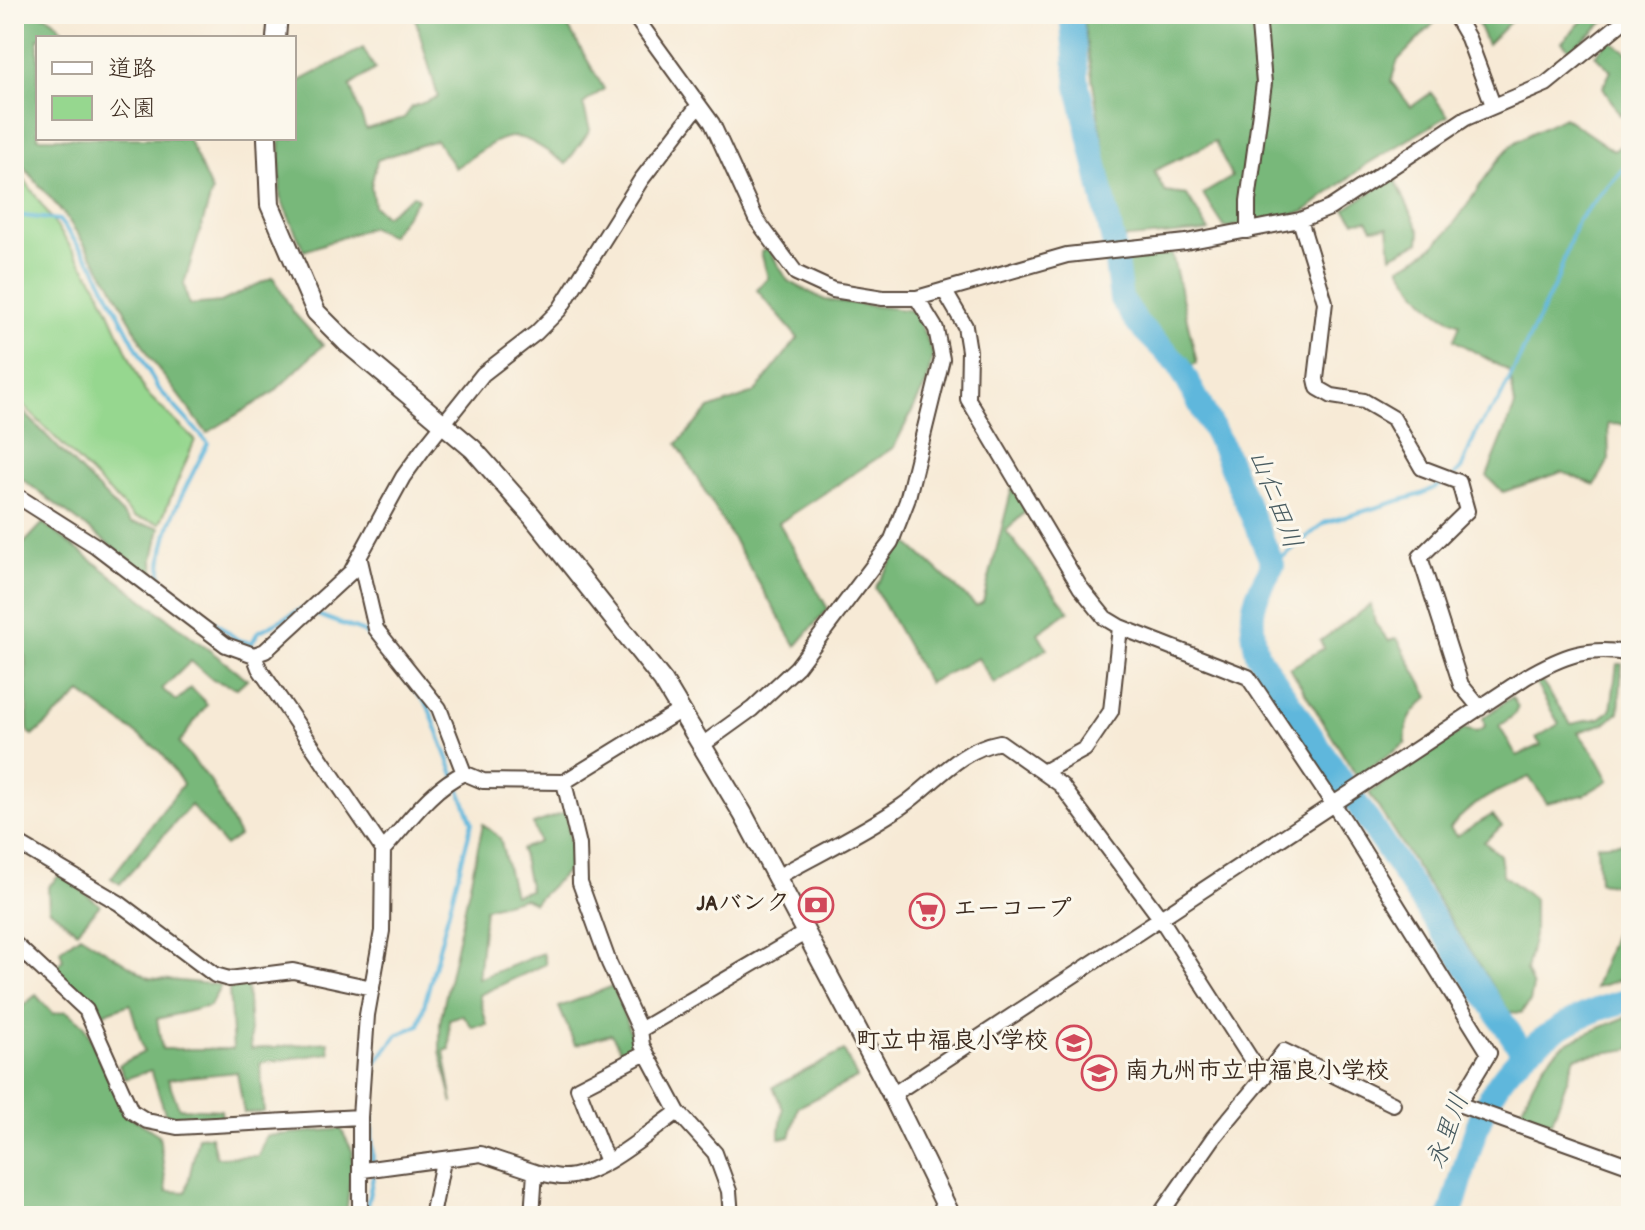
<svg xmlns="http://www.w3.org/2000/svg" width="1645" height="1230" viewBox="0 0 1645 1230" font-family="Dekko,'Klee One',sans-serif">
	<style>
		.green { fill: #96d78f; stroke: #688056; stroke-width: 2 }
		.forest { fill: #78b87a; stroke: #5a714c; stroke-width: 2 }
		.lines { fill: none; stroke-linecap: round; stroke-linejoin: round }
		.stream { stroke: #5fb7dc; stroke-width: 4 }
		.river { stroke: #5fb7dc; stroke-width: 24 }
		.minor-casing { stroke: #57473a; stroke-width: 18 }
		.tertiary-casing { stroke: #57473a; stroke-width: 22 }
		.minor { stroke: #fff; stroke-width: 14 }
		.tertiary { stroke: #fff; stroke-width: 18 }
		.labels { text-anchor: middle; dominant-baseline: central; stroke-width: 6; stroke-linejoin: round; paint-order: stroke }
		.poi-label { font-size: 24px; font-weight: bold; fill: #3b2a1e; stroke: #fbf7ec; text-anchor: end }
		.water-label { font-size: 26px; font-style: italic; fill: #485b60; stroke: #fbf7ec }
	</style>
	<rect width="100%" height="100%" fill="#fbf7ec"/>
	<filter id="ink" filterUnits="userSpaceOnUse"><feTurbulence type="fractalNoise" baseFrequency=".0125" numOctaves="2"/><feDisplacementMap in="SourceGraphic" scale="16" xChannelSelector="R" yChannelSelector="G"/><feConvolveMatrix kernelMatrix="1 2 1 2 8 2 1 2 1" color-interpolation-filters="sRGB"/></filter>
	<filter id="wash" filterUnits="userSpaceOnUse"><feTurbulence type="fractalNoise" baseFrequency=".006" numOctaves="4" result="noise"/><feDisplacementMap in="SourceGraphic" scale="32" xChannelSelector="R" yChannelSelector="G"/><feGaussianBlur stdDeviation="1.8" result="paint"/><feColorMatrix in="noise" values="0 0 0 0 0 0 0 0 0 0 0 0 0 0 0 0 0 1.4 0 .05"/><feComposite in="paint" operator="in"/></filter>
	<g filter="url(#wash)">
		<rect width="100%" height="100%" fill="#f7ead6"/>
		<path class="green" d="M14,164L98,287L145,392L195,440L160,523L134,517L18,400C20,321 14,243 14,164Z"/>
		<path class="forest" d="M14,14C45,14 50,11 68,38H38V138H188L212,192L184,284L189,305L221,302L273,277L293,312L323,345L274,392L207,433L150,358L111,284L65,215L20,163L14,143Z
			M414,14H567L563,18L604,89L583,104L590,130L566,164C509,123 510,132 455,168L436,140L377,160L371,186L374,206L385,216L413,195L418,199L390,236L371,227L304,251L280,197V138H294V84L363,48L375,69L350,86L366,129L404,118L412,107L438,97Z
			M1082,14H1443L1398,60L1391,81L1411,107L1431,93L1448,116L1367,164L1304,212L1225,228L1203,194L1232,177L1215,141L1154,171L1165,192L1187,195L1209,231L1118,239Z
			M1474,14H1518L1487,45Z
			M1578,14H1614L1570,50L1562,42L1583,20Z
			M1610,40L1631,55V107L1620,115L1603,87L1611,71L1595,55Z
			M1564,117L1614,151L1631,137V425L1608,424L1609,460L1595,485L1562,472L1503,492L1487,476L1515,406L1510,372L1454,340L1460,324C1430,312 1418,294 1400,267C1458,242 1471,187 1509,148C1522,135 1548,126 1564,117Z
			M1394,177L1420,232L1419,242L1391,256L1388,227L1372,228L1367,220L1355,221L1345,209Z
			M768,248L788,281L825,300L914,311L933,353L927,382L894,447L779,523L828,609L796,646L677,444L709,409L754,393L798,338L757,290L768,278L761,252Z
			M1172,254L1197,363L1189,366C1145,328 1129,322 1122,260Z
			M14,307L15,403L131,523L160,527L153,559L154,578L14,473Z
			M1012,488L1026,511L1006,531L1069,611L1038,633L1047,648L994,684L978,658L928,683L875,588L905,540L976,606L983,602Z
			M43,523L247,679L237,688L213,680L191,661L162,689L176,701L191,688L207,704L179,743L210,780L239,836L225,846L191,805L120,884L111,878L183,784L161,752L81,693L33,736L28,731L25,656L14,643V554Z
			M1371,605L1375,623L1389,641L1397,638L1429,697C1413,711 1404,721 1406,743L1357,777L1290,668L1324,648L1320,641Z
			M1617,664H1622L1619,712L1606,723L1578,732L1596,756L1609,780L1584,795L1547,803L1529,777C1499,790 1471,802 1450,828L1456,836L1492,815L1502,826L1484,842L1500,855L1503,875L1534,899V935L1526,971L1533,987L1530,1002L1521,1013L1509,1012L1369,793L1464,729L1476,732L1485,727L1483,718L1512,697L1518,707L1514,715L1499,726L1517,756L1541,745L1536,738L1559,724L1536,684L1541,681L1571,724L1600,718L1611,710Z
			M566,812L573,865L534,903L524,898L485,908L478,979L543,953L546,964L479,995L487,1025L472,1027L463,1015L449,1019L450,1049L444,1051L453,1103L440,1051V1022L483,824L500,838L514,895L530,890L521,849L539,842L533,824Z
			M1631,842V976L1595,988L1630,886L1599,882L1597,845Z
			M61,874L100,905L77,931L49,909L48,887Z
			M80,935L149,978L221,985L210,1006L157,1019L162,1049H233L229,989L247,984L251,1049L328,1042L330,1053L260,1063L264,1112L244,1113L237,1072L168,1079L179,1108L221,1110L222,1118L181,1120L165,1113L151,1070L125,1079L119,1065L144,1052L130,1004L97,1016L49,971L63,960L60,950Z
			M613,986L637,1050L624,1055L611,1034L575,1045L559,1007Z
			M36,995L53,1014L66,1011L84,1025L125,1113L159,1135L167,1191L186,1192L198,1137L211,1136L216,1157L258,1156L266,1136L341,1129L353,1152L346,1216H14V1013Z
			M1631,1015V1049L1575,1057L1552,1122L1520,1112C1549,1040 1563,1044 1631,1015Z
			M844,1051L857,1078L798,1107L790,1137L779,1138L783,1109L773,1087Z"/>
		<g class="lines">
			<path class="stream" d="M14,215L59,220L94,266L157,387L208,443C187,486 158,532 161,580L238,640L252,643L258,632L300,610
				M1455,475L1461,469L1478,428L1500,399L1557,280L1577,221L1631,160
				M1273,565L1324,523L1422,494L1448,481
				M312,613L364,632L428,706L472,822L419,1025L397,1035L375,1064L371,1102L373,1177L366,1210"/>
			<path class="river" d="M1071,14L1078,86L1113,241L1121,299L1138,324L1179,365L1222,446L1273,565C1252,602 1248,612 1257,654L1524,1054
				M1450,1216C1463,1179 1471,1134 1489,1099C1516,1047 1575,1012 1631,1000"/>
		</g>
	</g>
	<g filter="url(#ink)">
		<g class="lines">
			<g class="minor-casing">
				<path id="minor" d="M633,14L712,123L756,219L796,273L833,290L883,298H917L1067,255L1186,242L1300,220L1330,208L1466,118L1546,84L1631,15
					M1454,14L1468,38L1493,105
					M1300,220L1325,302L1316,379L1318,388L1332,396L1364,401L1393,418L1422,468L1459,482L1467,511L1420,557L1461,685L1480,708
					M1248,231V201L1264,83L1258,14
					M944,290L965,326L969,351L968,399L1080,587L1105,618L1120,627L1248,677L1344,820L1489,1053L1458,1104L1631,1166
					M14,494L96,546L226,645L254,655L265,651L351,572L403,477L424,448L483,374L536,333L560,309L641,180L698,106
					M360,560L376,629L439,708L464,773
					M254,655L259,668L383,850L382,931L367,1015L360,1117V1216
					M702,745L752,709L797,667L891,542L907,501L942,359L936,329L917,298
					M1043,772L1085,749L1111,711L1120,627
					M564,782L579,845L580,883L609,963L640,1030
					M14,841L119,903L215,975L229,979L293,971L372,988
					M383,850C407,824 431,788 464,773L483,781L564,782L681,710
					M777,877C818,854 863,833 902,806C936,782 958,750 1000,742L1061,785L1161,919L1263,1078L1214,1137L1159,1216
					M14,943L86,1010L131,1111L147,1121L177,1127L360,1117
					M1263,1078L1284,1051L1393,1104
					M892,1095L1526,677C1562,656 1589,645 1631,654
					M607,1162L578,1088L646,1053
					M363,1170L481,1154L535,1172L532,1216
					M535,1172C544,1174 552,1176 561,1177C597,1179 649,1132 678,1112
					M432,1216L443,1161
					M731,1216L729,1191L715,1153L678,1112L642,1045L640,1030L805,933"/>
			</g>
			<g class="tertiary-casing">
				<path id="tertiary" d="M276,38L278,14
					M267,138L270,205L316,312L346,342L473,449L532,516L663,681L743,814L892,1095L951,1216"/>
			</g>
			<use href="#minor" class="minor"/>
			<use href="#tertiary" class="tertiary"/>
		</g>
	</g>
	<defs>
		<g id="bank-ring" transform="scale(1.8)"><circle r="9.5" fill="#fbf7ec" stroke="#d1495b" stroke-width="1.5"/><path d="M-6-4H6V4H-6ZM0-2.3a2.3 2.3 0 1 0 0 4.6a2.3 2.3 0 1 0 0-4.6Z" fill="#d1495b"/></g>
		<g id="supermarket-ring" transform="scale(1.8)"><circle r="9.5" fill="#fbf7ec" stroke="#d1495b" stroke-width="1.5"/><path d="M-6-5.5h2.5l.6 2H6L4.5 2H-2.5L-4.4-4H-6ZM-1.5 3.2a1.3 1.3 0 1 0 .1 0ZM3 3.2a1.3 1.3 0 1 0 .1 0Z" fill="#d1495b"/></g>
		<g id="school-ring" transform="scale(1.8)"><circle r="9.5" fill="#fbf7ec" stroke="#d1495b" stroke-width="1.5"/><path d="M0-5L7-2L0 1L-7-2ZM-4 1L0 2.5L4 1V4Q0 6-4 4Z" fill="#d1495b"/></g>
	</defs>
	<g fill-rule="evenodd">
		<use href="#bank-ring" x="816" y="905"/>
		<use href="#supermarket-ring" x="927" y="911"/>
		<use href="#school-ring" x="1074" y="1043"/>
		<use href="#school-ring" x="1099" y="1073"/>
	</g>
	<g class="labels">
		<g class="poi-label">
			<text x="790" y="905">JAバンク</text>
			<text x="953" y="911" text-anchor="start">エーコープ</text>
			<text x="1048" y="1043">町立中福良小学校</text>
			<text x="1125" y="1073" text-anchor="start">南九州市立中福良小学校</text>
		</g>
		<g class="water-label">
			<text transform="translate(1273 500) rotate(69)">山仁田川</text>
			<text transform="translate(1450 1132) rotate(-70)">永里川</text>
		</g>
	</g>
	<rect width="1645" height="1230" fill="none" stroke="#fbf7ec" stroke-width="48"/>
	<rect x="36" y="36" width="260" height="104" fill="#fbf7ec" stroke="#aea59a" stroke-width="2"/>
	<rect x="52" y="62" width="40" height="12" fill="#ffffff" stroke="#aea59a" stroke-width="2"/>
	<text x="108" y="76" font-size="24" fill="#3b2a1e">道路</text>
	<rect x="52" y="96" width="40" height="24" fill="#96d78f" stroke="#aea59a" stroke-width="2"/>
	<text x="108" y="116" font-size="24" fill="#3b2a1e">公園</text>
</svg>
